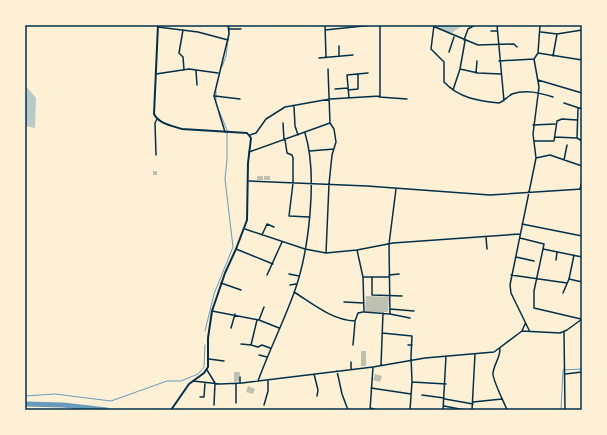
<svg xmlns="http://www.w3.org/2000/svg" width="607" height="435" viewBox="0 0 607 435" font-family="Cabin,sans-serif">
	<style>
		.green { fill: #b9caca }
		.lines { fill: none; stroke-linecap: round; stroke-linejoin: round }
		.stream { stroke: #669bbc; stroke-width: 1 }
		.river { stroke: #669bbc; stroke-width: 5 }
		.building { fill: #bec0b2 }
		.minor { stroke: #003049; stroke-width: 1.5 }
		.secondary { stroke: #003049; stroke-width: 2 }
		.neatline { fill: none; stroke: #003049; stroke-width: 1.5 }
	</style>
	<rect width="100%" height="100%" fill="#fdf0d5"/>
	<path class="green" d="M435,25H461L462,26L450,34L436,27Z
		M25,85L36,98L35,128L25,126Z"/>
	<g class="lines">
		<path class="stream" d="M222,67L226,56L230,25
			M216,91V100
			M205,331L214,294L233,247L225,179L227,159V130L219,111
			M25,396L55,394L111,401L167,381H181L198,374L204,367L205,345
			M561,410L563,370L582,369"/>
		<path class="river" d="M25,404L63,405L107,410"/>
	</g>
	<path class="building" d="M153,171H157V175H153Z
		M257,176H263V180H257Z
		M264,176H270V180H264Z
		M366,296L389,297L388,312H365Z
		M361,351H366V366H361Z
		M234,372H240L239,381L234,382Z
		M375,374L382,376L380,382L373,380Z
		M248,386L255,389L253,394L246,392Z"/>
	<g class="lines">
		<path class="minor" d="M325,25L326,57
			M434,25L431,49L444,62V82C459,98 478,101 499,103C504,101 507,97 512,94C526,89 540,93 553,97
			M497,25L504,101
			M158,27L198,32L228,40
			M435,27L478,45L514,44L517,47
			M229,29H241
			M183,30L179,53L183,57L184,70
			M325,30L373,25
			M491,31H497
			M541,32L557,34L582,30
			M464,40L468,29L475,25
			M449,52L454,37
			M538,53L582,60
			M339,56V46
			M553,56L557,34
			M319,58L353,55
			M499,61L534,59
			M460,69L478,73L501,74
			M196,71L197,85
			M476,73L477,61
			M156,74L189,69L218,73
			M538,80L582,93
			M335,89L348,88
			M348,90L358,89V74
			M453,90L460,69L465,41
			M215,96L240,99
			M379,97L407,99
			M349,98L347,75L368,73
			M564,103L582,109
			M294,106L295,126L298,135
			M578,108L577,138L582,141
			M283,123L284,140
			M533,125L555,124
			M225,132L214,96L229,34L228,25
			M250,135L256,133L266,119L285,107L330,99L380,96V25
			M555,137L577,138
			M285,139L287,153L292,155L293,158V183L289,216L309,217
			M534,141H554L557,121L562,119L577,120
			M310,151L334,149
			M249,152L330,123L328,69
			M156,155L155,123L157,119
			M536,158L550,155L582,166
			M564,160L567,145
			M249,181L367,186L490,195L582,189
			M580,189L582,181
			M522,224L582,236
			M245,229L305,249L326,253L357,250L393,243L520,234
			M262,235L267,224L274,227
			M486,237L487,249
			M520,238L544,244L543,249L582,257
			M236,249L273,264
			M543,249L534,291V308L581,319
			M357,250L363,277L364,312L390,314L410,318
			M326,253L329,184L332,155L336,142L334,129L330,123
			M516,257L534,261
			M556,260L557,252
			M289,274L299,276
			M267,275L282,242
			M389,275L399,274
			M511,275L567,283
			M363,277H389
			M372,277V295L402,296
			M569,279L582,282
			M221,283L241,290
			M290,285L296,284
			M294,292C313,304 332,320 355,321L358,313L363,312
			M563,293L569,279L574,255
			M344,302L364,303
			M390,309L414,311
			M212,311L259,320L279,328
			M390,314L389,244L396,189
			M257,320L251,345L258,347L262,345L270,348
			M259,320L264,307
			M231,328L235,314
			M529,330L511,293L510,285L536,158L533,134L539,87L534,59L538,53L540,25
			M522,331L525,324
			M564,332L565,410
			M382,333L412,336L411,356L412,382L410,410
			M241,344L251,345
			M353,345L355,322
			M408,345H412
			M500,349C500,358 494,364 493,373C492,379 504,402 507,410
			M259,355L267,357
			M209,359L224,361
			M381,365L383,313
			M351,369V362
			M207,370L215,383L214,405
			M337,371L342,394L348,410
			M314,374L318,390L317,396
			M565,374L582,372
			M240,377V383
			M193,381L220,384L242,383L373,367L425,358L494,352L522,331L560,333L567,330L582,319
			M258,381C269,351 283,323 294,293C309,252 318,175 305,133
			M412,382L446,384
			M236,383V403
			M371,388L411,394
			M422,395L444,398
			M200,397H204L205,383
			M445,399L473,404
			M473,402L502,399
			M264,405L268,391V380
			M444,406L465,410
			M370,408L378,410
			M370,410L373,367
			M443,410L446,356
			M472,410L475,354"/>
		<path class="secondary" d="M158,25L154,114C159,124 173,126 182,129L247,133L251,138L248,163L247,220L236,249L225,273L212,311L208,338V367L204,373L189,384L171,410"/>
	</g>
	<rect width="607" height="435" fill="none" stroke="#fdf0d5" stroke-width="52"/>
	<rect x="26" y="26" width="555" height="383" class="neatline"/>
</svg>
